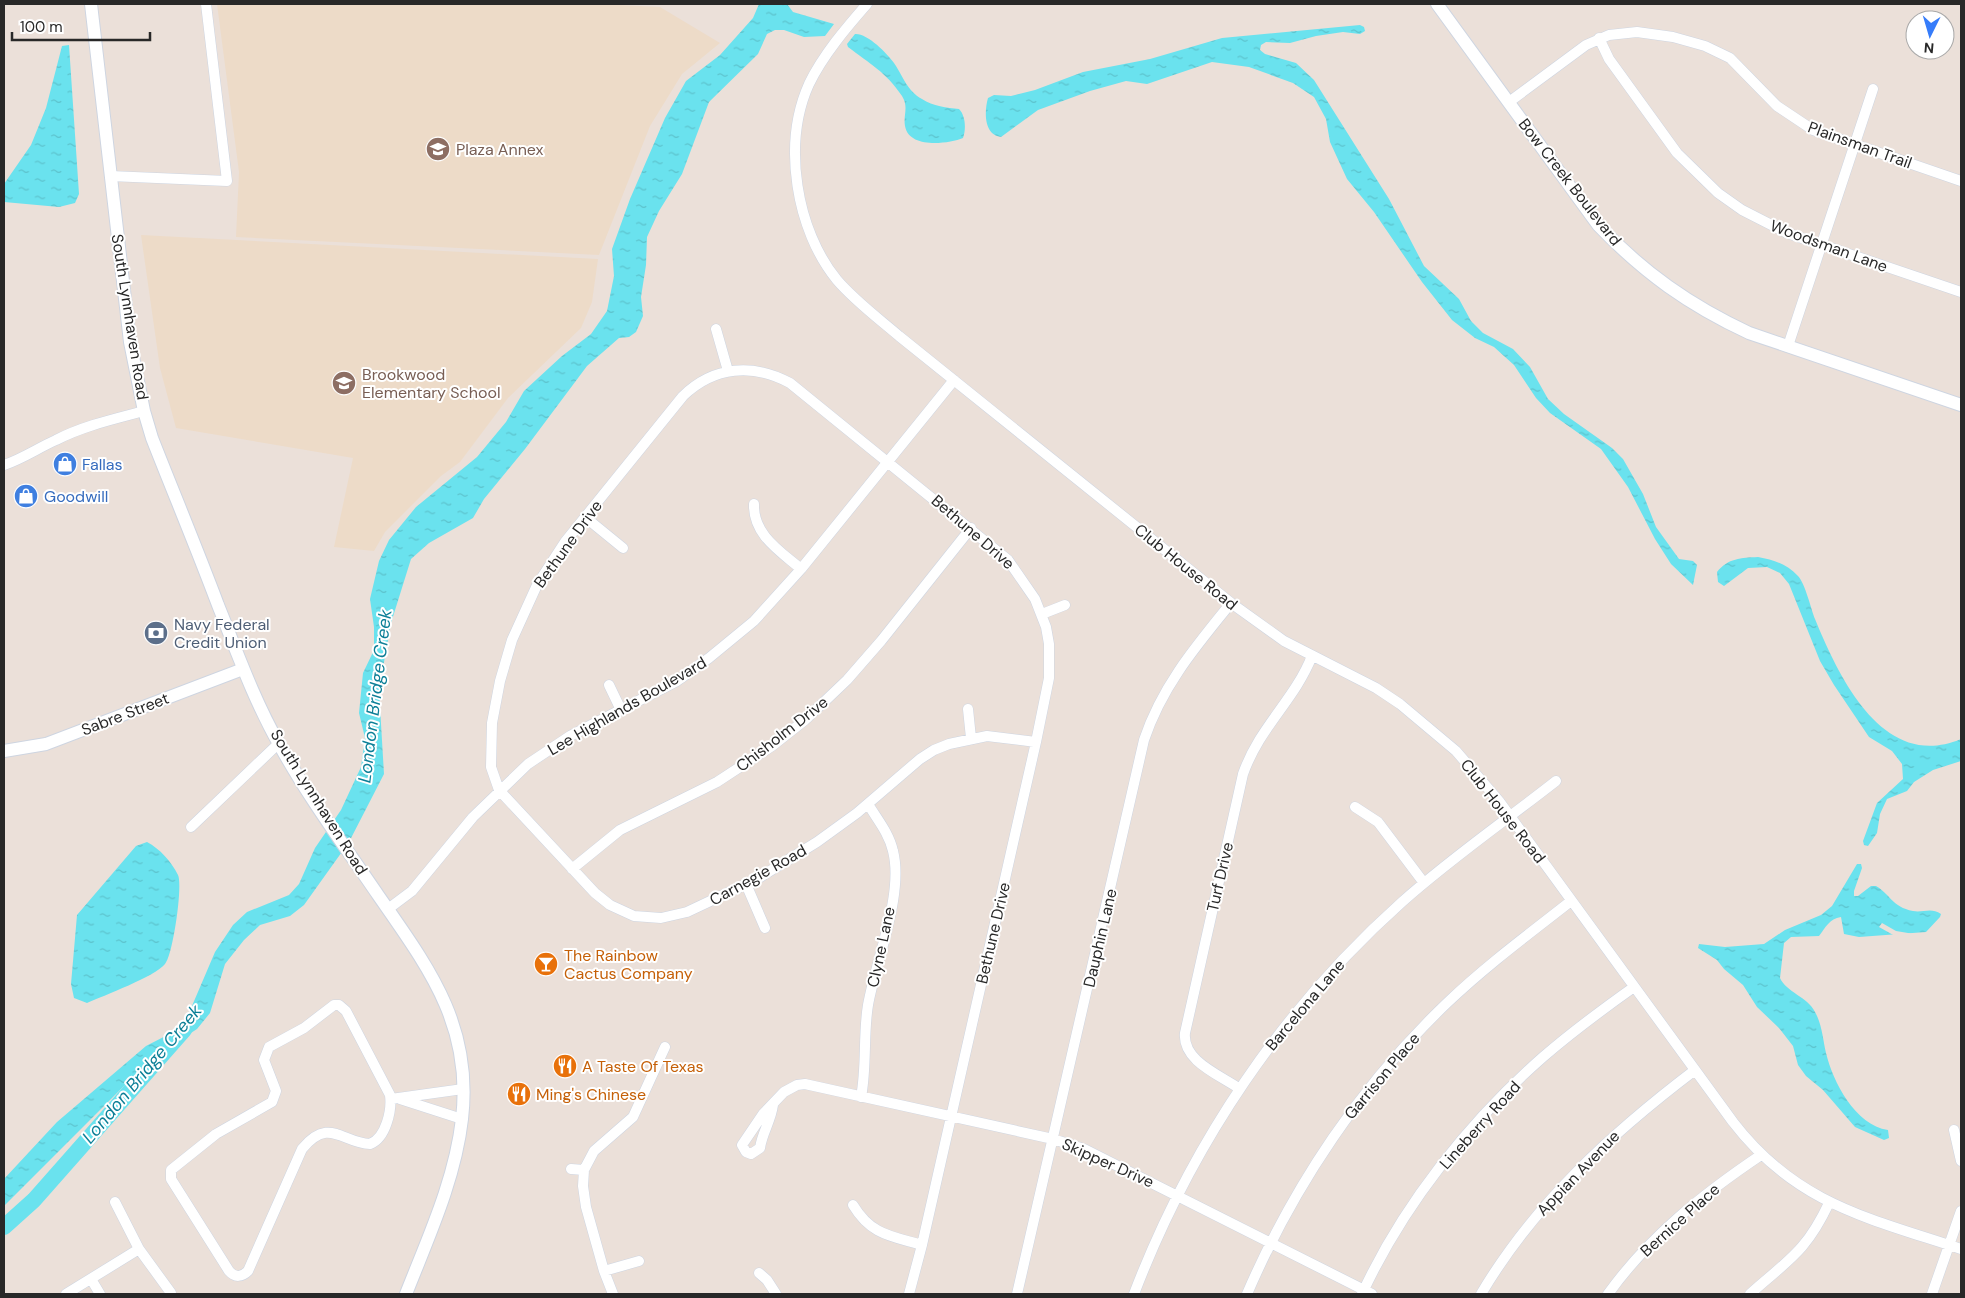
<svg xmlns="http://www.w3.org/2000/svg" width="1965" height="1298" viewBox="0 0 1965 1298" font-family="'DM Sans',sans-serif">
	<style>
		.education { fill: #eddbc8 }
		.water { fill: url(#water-ripples) }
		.pier { fill: #ebe0d9 }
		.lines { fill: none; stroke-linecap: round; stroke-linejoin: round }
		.river { stroke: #6ae2ee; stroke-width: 16 }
		.minor-casing { stroke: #ced5e1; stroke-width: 11 }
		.tertiary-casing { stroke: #ced5e1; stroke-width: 14 }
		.minor { stroke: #fff; stroke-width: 10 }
		.tertiary { stroke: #fff; stroke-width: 12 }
		.labels { text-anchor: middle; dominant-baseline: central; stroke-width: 4; stroke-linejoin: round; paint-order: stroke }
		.street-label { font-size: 16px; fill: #282828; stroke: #fff }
		.education-label { font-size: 16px; fill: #785e54; stroke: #fff; text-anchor: start }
		.shop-label { font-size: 16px; fill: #366cbe; stroke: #fff; text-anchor: start }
		.service-label { font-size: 16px; fill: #4e5e75; stroke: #fff; text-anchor: start }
		.food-label { font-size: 16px; fill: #c56008; stroke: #fff; text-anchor: start }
		.water-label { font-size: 18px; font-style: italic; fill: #0c7f97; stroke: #fff }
	</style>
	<defs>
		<pattern id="water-ripples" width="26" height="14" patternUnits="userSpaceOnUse" patternTransform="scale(1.25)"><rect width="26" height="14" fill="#6ae2ee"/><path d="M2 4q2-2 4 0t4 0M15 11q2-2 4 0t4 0" fill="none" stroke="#5cc2cc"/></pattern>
	</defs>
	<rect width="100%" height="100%" fill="#ebe0d9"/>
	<path class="education" d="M217,4H600L660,7L720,43L682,74L650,126L599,255L236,237L239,172Z
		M141,235L598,259L592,302L581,328L508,398L460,462L441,476L385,532L374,551L334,547L353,458L176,428L160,368Z"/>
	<path class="water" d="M759,4H787L793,12L834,24L825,36L804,37L784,30H775L767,34L758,54L709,102L682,174L659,211L647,237L646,265L641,297L643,316L636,332L629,337L619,338L587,366L525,449L484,499L473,518L429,543L411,559L391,623L379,690L384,774L349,842L304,905L290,916L260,925L244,940L225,964L210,1013L197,1029L150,1060L4,1206V1179L57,1122L146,1046L183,1027L215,952L233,925L247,912L289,895L299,884L315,848L341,810L361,767L365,738L359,713L363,673L374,650V627L370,599L379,561L389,540L416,507L477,457L506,422L524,391L562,356L591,334L607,311L614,276L612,249L630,199L665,118L686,81L720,55L753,18Z
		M1360,25L1364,27L1365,31L1360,34L1343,32L1316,36L1290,43L1266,42L1261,45L1260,50L1265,54L1296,63L1314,80L1389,199L1424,266L1459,299L1471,321L1483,333L1513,349L1530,367L1548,399L1564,414L1612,448L1623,459L1643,494L1656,527L1679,559L1693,561L1697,565L1693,585L1671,564L1655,539L1628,487L1601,449L1550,413L1536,398L1514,365L1494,347L1475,338L1452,320L1422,282L1374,212L1347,179L1330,142L1326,119L1314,97L1293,83L1249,67L1212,62L1147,84L1126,81L1090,91L1038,110L1001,137C984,135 984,112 988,98L994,95L1011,96L1035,90L1083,72L1150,59L1222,38Z
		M855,34C867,33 887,53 894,63C903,76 907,91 922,99C933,106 947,108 959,109C966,116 966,130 963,138C948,144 909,149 905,126C903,115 909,107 902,96C886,72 870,64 848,47L847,44Z
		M69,45L79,194L75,203L59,207L4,202V184L31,145L46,108L62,46Z
		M1758,557C1774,560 1787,564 1798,576C1805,583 1811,609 1815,619C1839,677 1883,772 1961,739V761L1933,770L1914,782L1907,791L1887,799L1880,814L1877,833L1868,846L1864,845L1863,841L1877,803L1903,779L1902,764L1892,751L1869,737L1834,685L1820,661L1789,584L1780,573L1767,567L1748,568L1724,586L1718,582L1717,572C1728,558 1741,558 1758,557Z
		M147,842C160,849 171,861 178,875C183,885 173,955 165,964C156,976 103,996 87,1003L74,998L71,984L77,915L136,846Z
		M1857,864H1861L1862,868L1854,891V896H1858L1871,886H1876C1890,894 1892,907 1913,911C1923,913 1931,907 1941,914L1940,917L1926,932L1859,937L1844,934L1841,917C1829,919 1826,927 1819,936L1791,937L1784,943L1780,978C1786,992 1808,997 1815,1012C1822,1024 1823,1040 1826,1053C1833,1082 1855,1125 1888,1130L1889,1138L1884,1140L1855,1127L1823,1090L1806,1076L1798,1065L1793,1046L1779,1028L1757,1007L1743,985L1724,969L1717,960L1698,948L1699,944L1725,947L1764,944L1785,930L1821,915L1832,906Z"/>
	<path class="pier" d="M1882,923L1896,931L1914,934L1915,937L1881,938L1880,936H1895L1879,927Z"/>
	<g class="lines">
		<path class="river" d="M4,1227L34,1200L184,1030"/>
		<g class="minor-casing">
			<path id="minor" d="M867,4C846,28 823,55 809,84C782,144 796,230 837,280C855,301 878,318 899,336L1231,603L1284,641L1376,688L1400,704L1456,751L1499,801L1733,1122C1796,1204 1868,1218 1961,1249
				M1599,38L1609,59L1677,153L1718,193L1742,210L1787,233L1961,292
				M1509,102L1586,45L1609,35L1637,32L1673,37L1705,46L1730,58L1777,106L1813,130L1961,181
				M110,176L227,181L206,4
				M716,329L728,371
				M1788,346L1873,89
				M4,465C22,459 38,448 56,440C83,426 114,419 144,411
				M754,504C753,535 780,551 801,569
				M585,517L623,548
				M1042,614L1065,605
				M609,685L621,710
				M968,709L971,738
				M1355,807L1378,822L1424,883
				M191,827L278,744
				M572,869L620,830L717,782L772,746L805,720L847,680L881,641L971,528
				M746,884L765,928
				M388,909L412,891L473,817L528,764L570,736L677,681L709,658L754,621L801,569L954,380
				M334,1005H339L346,1011L390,1095C392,1110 386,1138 370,1144C342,1143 329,1116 302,1149L248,1271C242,1277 235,1278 229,1271L171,1179V1170L216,1134L272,1102L276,1091L264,1060L269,1047L304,1028Z
				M1240,1089C1220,1075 1182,1061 1185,1033L1243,774C1260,726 1294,701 1312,656
				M861,1097C867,1066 863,1035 868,1005C876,960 904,894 893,851C889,833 877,819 868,804
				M391,1099L463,1089
				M400,1099L462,1119
				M773,1105C771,1121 762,1133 760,1148L751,1154L746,1152L742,1145L763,1114L784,1092L797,1085L805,1084L1053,1139L1084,1149L1372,1294
				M1954,1130L1961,1161
				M571,1169L584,1170
				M115,1202L139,1249L171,1293
				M853,1205C871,1235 891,1236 922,1245
				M604,1271L639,1261
				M759,1273L767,1280L776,1294
				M91,1279L100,1294
				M66,1294L139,1249
				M613,1294L604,1271L586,1207L583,1186L584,1170L594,1151L633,1117L665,1047
				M909,1294L922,1245L1036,742L1049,678V644L1046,627L1035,599L1008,560L790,383C753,363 714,366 683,396L565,542L537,585L512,640L500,681L492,723L491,767L499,790L595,893L610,905L634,916L661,918L687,912L757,879L817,842L857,813L920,759L934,750L949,744L987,736L1036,742
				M1017,1294L1144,740C1162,686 1196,646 1231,603
				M1134,1294C1191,1145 1282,1009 1402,902C1450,859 1505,821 1556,781
				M1247,1294C1294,1185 1362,1084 1448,1002C1487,965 1529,934 1571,901
				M1362,1294C1403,1205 1470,1121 1543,1057C1572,1032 1603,1009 1634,987
				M1481,1294C1535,1203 1612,1133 1695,1070
				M1608,1294C1649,1237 1703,1194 1761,1155
				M1750,1294C1788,1260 1806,1252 1829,1203
				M1932,1294L1961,1211"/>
		</g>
		<g class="tertiary-casing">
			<path id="tertiary" d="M91,4L130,342L144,411L152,438C174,494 197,549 218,605C237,652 254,700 279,744C308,797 344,845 378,895C428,967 473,1025 462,1119C455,1180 428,1238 406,1294
				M1437,4L1598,225C1644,273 1689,305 1749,333L1961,405
				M4,751L46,744L243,669"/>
		</g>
		<use href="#minor" class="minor"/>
		<use href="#tertiary" class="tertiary"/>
	</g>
	<defs>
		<g id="school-disc" transform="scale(1.25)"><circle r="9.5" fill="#8d6e63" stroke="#fff"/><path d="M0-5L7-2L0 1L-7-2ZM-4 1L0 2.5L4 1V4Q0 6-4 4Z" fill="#fff"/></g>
		<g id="shop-disc" transform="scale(1.25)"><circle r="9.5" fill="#3f7fe0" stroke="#fff"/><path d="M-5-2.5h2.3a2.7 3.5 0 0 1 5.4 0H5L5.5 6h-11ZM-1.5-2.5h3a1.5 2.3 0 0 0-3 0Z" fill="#fff"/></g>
		<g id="bank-disc" transform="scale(1.25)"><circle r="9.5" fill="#5c6f8a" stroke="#fff"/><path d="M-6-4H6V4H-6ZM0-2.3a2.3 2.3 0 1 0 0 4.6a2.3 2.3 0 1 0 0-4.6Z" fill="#fff"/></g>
		<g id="bar-disc" transform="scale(1.25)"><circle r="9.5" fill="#e8710a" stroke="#fff"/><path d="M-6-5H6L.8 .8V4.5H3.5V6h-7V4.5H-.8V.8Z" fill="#fff"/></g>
		<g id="restaurant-disc" transform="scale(1.25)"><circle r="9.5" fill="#e8710a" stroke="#fff"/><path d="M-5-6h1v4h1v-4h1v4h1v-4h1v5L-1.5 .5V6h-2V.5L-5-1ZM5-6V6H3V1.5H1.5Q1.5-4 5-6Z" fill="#fff"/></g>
	</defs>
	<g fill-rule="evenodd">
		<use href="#school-disc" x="438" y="149"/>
		<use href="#school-disc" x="344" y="383"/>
		<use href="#shop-disc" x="65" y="464"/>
		<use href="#shop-disc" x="26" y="496"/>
		<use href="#bank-disc" x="156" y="633"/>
		<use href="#bar-disc" x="546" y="964"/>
		<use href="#restaurant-disc" x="565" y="1066"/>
		<use href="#restaurant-disc" x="519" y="1094"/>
	</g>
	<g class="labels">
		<g class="street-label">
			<text transform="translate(1860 145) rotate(20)">Plainsman Trail</text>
			<text transform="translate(1570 182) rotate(52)">Bow Creek Boulevard</text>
			<text transform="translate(1829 246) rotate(20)">Woodsman Lane</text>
			<text transform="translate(130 317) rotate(81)">South Lynnhaven Road</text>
			<text transform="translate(973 532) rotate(41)">Bethune Drive</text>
			<text transform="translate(568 544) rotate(-54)">Bethune Drive</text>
			<text transform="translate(1186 567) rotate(39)">Club House Road</text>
			<text transform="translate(627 706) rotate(-30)">Lee Highlands Boulevard</text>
			<text transform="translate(125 714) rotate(-21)">Sabre Street</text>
			<text transform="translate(782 734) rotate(-38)">Chisholm Drive</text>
			<text transform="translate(319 802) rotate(58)">South Lynnhaven Road</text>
			<text transform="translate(1503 811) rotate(52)">Club House Road</text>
			<text transform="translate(758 875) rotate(-29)">Carnegie Road</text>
			<text transform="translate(1220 877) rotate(-77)">Turf Drive</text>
			<text transform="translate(993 933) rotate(-77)">Bethune Drive</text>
			<text transform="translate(1100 938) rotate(-77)">Dauphin Lane</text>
			<text transform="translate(881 947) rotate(-78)">Clyne Lane</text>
			<text transform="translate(1305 1005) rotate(-50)">Barcelona Lane</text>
			<text transform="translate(1382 1076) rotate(-50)">Garrison Place</text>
			<text transform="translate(1480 1125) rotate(-48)">Lineberry Road</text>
			<text transform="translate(1108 1163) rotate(24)">Skipper Drive</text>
			<text transform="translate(1578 1173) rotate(-46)">Appian Avenue</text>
			<text transform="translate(1680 1220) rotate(-42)">Bernice Place</text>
		</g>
		<g class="education-label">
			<text x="456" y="149">Plaza Annex</text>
			<text x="362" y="374">Brookwood<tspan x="362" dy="18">Elementary School</tspan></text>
		</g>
		<g class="shop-label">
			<text x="82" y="464">Fallas</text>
			<text x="44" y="496">Goodwill</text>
		</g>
		<g class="service-label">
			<text x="174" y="624">Navy Federal<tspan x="174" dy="18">Credit Union</tspan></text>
		</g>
		<g class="food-label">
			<text x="564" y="955">The Rainbow<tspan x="564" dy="18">Cactus Company</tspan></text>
			<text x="582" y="1066">A Taste Of Texas</text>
			<text x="536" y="1094">Ming's Chinese</text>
		</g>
		<g class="water-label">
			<text transform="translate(375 696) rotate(-83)">London Bridge Creek</text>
			<text transform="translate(142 1074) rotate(-50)">London Bridge Creek</text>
		</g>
	</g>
	<rect width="1965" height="1298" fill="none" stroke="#282828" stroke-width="10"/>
	<g transform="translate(1930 35) rotate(185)"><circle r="24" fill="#ffffff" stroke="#a9a9a9"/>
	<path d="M0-4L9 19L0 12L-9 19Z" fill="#367cfa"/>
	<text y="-8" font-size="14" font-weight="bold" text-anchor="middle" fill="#282828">N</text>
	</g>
	<path d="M12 32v8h138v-8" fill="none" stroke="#282828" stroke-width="2.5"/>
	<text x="20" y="32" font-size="15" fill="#282828" stroke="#ffffff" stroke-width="4" paint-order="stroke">100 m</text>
</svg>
